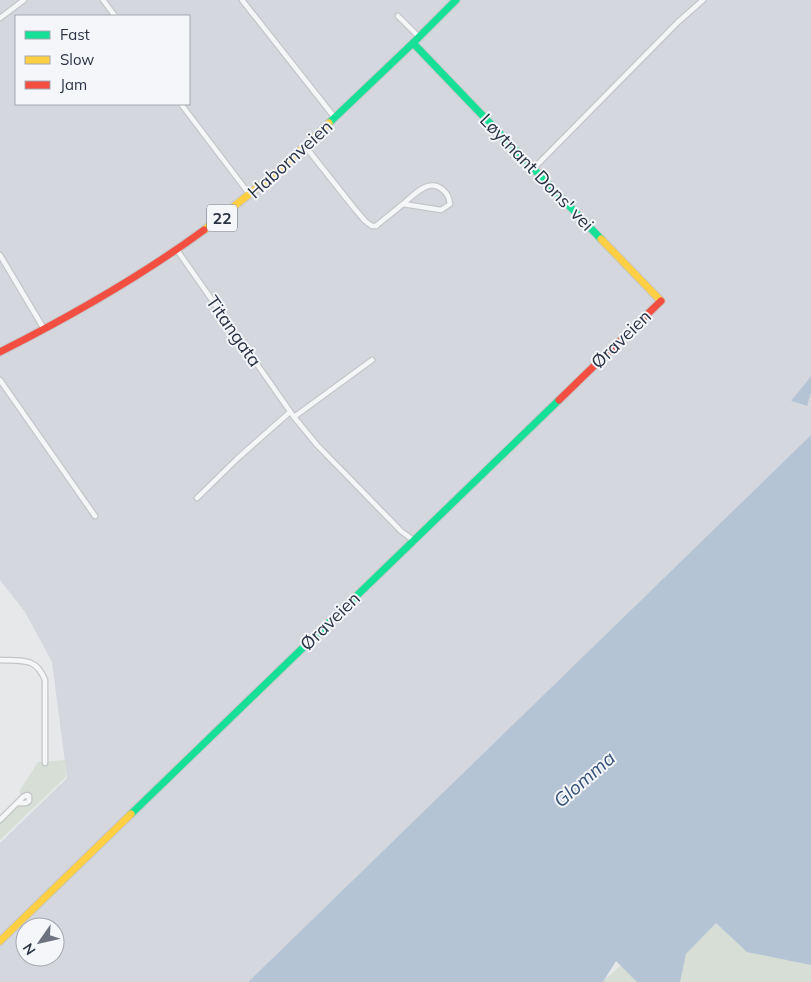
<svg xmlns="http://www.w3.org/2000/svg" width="811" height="982" viewBox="0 0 811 982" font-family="Mulish,sans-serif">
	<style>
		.built { fill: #d4d7dd; fill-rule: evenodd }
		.green { fill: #d6ded6 }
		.water { fill: #b4c4d5 }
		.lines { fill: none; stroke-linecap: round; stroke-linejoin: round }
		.street-casing { stroke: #c4c6c8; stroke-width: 7 }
		.fast-casing { stroke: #c4c6c8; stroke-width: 9 }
		.slow-casing { stroke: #c4c6c8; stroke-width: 9 }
		.jam-casing { stroke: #c4c6c8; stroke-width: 9 }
		.street { stroke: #f5f6f7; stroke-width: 4.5 }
		.fast { stroke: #16e098; stroke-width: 7 }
		.slow { stroke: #ffcf43; stroke-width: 7 }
		.jam { stroke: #f24e42; stroke-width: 7 }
		.labels { text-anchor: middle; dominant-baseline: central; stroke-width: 4; stroke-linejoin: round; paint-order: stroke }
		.shield { fill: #f4f6f9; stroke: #676e7b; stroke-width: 1 }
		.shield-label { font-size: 16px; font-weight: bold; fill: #2b3445 }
		.street-label { font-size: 18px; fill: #2b3445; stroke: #f4f6f9 }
		.water-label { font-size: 19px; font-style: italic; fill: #34527a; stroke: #f4f6f9 }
	</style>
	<rect width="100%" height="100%" fill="#e6e8ea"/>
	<path class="built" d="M0,0H811V376L791,401L806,406L811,394V435L248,982H0V843L67,778L52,662L25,612L0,580ZM16,16H189V104H16ZM25,927H55V957H25Z"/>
	<path class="green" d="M811,730V982H602L712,884Z
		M65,760L66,777L0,840V822L17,806L30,803L32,797L29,793L26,792L20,797V790L38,762Z"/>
	<path class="water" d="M811,376V393L807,406L791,401Z
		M811,435V965L747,952L716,923L686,954L680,982H637L616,961L603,982H248Z"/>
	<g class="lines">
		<g class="street-casing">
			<path id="street" d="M103,0L115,16
				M242,0L335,118
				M398,16L419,37
				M0,18L24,0
				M181,104L250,195
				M305,146L354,208L365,221L372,226H376C385,218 395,211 403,204C414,195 429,177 443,190C448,194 449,198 450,204L441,210L403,204
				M533,169L678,22L703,0
				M177,250L294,417L317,445L401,531L413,540
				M0,255L44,329
				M0,380L95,516
				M294,417L372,360
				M197,498L238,458L290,412
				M0,660C22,661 36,657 45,680V763
				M0,820L23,797L27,795L29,796V801L26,803H18"/>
		</g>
		<g class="fast-casing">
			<path id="fast" d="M413,43L456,0
				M329,123L413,43L601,239
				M131,814L559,400"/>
		</g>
		<g class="slow-casing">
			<path id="slow" d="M204,230L276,173L329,123
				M601,239L661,301
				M0,941L131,814"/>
		</g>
		<g class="jam-casing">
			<path id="jam" d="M0,352C71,316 140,277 204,230
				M559,400L661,301"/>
		</g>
		<use href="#street" class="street"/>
		<use href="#fast" class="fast"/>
		<use href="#slow" class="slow"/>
		<use href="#jam" class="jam"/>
	</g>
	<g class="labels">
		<rect class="shield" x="207" y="204.5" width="30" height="27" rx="4"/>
		<g class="shield-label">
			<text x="222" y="218">22</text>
		</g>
		<g class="street-label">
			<text transform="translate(290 159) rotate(-42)">Habornveien</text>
			<text transform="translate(537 172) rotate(46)">Løytnant Dons' vei</text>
			<text transform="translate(234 331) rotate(55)">Titangata</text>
			<text transform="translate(621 339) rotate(-44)">Øraveien</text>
			<text transform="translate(330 621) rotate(-44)">Øraveien</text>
		</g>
		<g class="water-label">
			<text transform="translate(584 779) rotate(-41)">Glomma</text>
		</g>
	</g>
	<rect x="15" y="15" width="175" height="90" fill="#f4f6f9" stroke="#a4a8b1"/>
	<rect x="25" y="31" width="25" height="8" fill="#16e098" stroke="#a4a8b1"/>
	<text x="60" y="40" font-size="15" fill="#2b3445">Fast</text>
	<rect x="25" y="56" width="25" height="8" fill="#ffcf43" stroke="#a4a8b1"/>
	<text x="60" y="65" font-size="15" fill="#2b3445">Slow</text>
	<rect x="25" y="81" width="25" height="8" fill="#f24e42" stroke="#a4a8b1"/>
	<text x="60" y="90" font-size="15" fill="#2b3445">Jam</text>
	<g transform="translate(40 942) rotate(236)"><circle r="24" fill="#f4f6f9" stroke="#a4a8b1"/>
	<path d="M0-4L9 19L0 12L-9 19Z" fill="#6c737f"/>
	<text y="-8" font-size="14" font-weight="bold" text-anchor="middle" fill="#2b3445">N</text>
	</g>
</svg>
